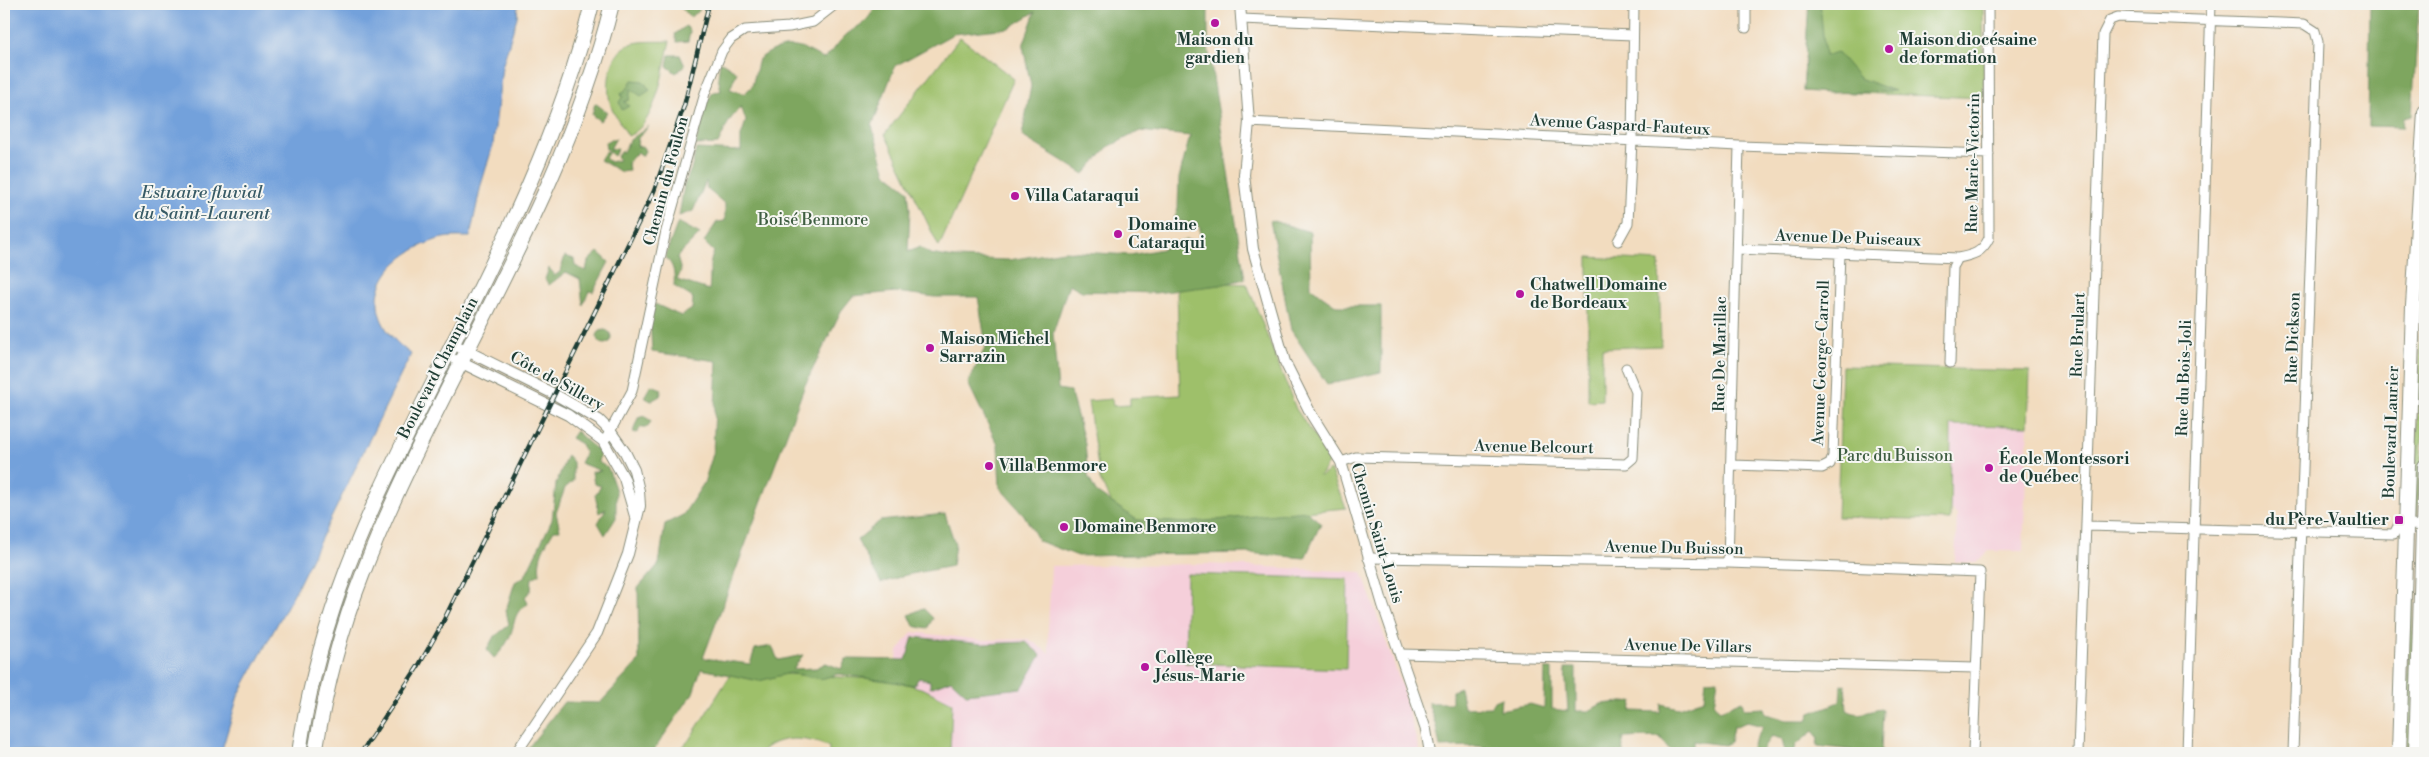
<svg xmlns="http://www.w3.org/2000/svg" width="2429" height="757" viewBox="0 0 2429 757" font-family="'Libre Bodoni',serif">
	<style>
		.built { fill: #f5cfda }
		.green { fill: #9ec06a; stroke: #5e7e4f }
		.forest { fill: #7ea65e; stroke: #4e7249; fill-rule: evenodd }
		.water { fill: #73a1db; stroke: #496f88 }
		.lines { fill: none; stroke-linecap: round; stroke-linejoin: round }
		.minor-casing { stroke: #888c7a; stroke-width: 11 }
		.tertiary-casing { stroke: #888c7a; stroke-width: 12 }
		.primary-casing { stroke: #888c7a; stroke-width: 16 }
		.minor { stroke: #fff; stroke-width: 9 }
		.tertiary { stroke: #fff; stroke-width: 10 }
		.primary { stroke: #fff; stroke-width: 14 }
		.rail-casing { stroke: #1f3d34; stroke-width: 4.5 }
		.rail { stroke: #f6f6f2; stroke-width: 2.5; stroke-dasharray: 8; stroke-linecap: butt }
		.poi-dot { fill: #b5179e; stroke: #f6f6f2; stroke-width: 2 }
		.labels { text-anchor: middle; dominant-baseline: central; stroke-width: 4; stroke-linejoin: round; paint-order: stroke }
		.poi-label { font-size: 16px; font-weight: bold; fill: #1f3d34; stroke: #f6f6f2; text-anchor: start }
		.street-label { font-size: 16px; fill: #1f3d34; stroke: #f6f6f2 }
		.park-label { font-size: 16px; fill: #3f5e42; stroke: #f6f6f2 }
		.water-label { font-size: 18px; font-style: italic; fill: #385b66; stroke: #f6f6f2 }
	</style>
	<rect width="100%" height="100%" fill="#f6f6f2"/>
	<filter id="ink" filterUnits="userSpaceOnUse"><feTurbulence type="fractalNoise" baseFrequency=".02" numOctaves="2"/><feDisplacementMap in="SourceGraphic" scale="10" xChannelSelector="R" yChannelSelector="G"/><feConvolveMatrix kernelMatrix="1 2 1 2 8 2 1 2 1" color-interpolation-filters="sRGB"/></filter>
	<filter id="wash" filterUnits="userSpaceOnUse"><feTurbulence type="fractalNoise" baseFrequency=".0096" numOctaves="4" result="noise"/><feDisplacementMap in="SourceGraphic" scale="20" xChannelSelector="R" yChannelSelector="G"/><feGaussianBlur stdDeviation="1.12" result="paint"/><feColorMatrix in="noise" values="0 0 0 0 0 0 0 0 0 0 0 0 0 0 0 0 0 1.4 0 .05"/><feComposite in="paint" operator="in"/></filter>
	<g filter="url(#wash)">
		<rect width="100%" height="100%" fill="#f2dcbf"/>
		<path class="built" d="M1953,369L2030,371L2023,551H1989L1976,563L1955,562L1957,515L1950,509Z
			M1206,564L1362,572L1401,684L1420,753H950L951,703L893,680L898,651L912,632L982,640L1029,639L1049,653L1048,628L1051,566Z"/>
		<path class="green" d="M1809,4H1983L1984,98L1803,91Z
			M960,37L1014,79L939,247L885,134Z
			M670,41C663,68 657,125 628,136C623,126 614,116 611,106C605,86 609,52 631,44C642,40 658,42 670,41Z
			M2425,202C2425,308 2427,416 2416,522L2413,521Z
			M1588,257L1659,261L1661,346L1602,348V400L1588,401Z
			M1227,283L1247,284L1296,409L1330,460L1319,477L1330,470L1346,508L1186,523L1137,520L1109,501H1111L1100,480L1088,401L1112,399L1113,406L1130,405V398L1180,395L1177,290Z
			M1842,366L2030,371L2028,426L1951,425L1950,520L1837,517Z
			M2412,551L2414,676L2412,753H2406Z
			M1187,574L1348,579L1346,669L1185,663Z
			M733,671L893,680L924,689L952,703L950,753H829V747C807,737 777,734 760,753H677L689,740Z"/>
		<path class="forest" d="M683,4H701L699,11L690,17L680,7Z
			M875,4H1208V46L1245,279L1220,285L1155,293L1082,291L1069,284L1053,333L1058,389L1070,391L1085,444L1088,476L1096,492L1137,520L1186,523L1306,511L1321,523L1305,558L1248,553L1078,556L1039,541L1024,515L1000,488L998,445L968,383L986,346L978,297H935L896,292L853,296L841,311L805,385L703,658L750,664L755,649L772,646L778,660L803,655L793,669L816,668L826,663L841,669L846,659L906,660L913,637L983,644L1026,642L1041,655L1022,688L966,694L951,680L930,688V681L919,678L914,685L838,674L821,679L790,673L759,681L701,669L693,693L652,753H524L564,702L600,703L639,661L638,588L659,564L665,524L683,515L704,483L713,454L717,361L652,352L650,317L655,304L681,316L692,309L693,298L674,286C675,273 674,266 665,256L678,222L700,234L677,257L681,271L677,280L709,290C711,277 708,263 714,252L704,242L717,222L725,221V204L707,189L706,181L693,211L679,216L684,186L692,167L696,149L741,151V136L746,121L741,106L729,121L718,144L696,145L704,107L713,92L721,91L718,77L720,61L737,72L730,89L744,94L752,86L759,59C782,42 799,43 823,59C833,53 837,43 846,35C858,25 871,22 875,4ZM1035,12L1023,46L1031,86L1022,136L1084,174L1108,147L1140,131L1190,136L1179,178L1178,208L1174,219L1200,227V243L1186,240L1162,249L1130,255L1064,251L1009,260L955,258L930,254L920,247L908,252L910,210L908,190L886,173L872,126L895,66L953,34L1009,28Z
			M1809,4H1820L1825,56L1837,52L1859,78L1895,91L1828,93L1803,91Z
			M2370,4H2419L2412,115L2403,117L2402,127L2368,126Z
			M686,26L690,31L688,41L677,42L675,34Z
			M669,55H680L685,66L676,73L667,66Z
			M632,80L643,81L650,90L641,96L631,89L629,100L624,102L629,106L622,110L619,102L622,98L621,93L627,89Z
			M595,103L607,112L600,121L592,115Z
			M649,126L638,138L637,146L643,147L645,151L642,156L638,152L628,162L629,171L621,172L600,160L605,152L610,151L606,149L605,142L616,138L610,149L618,148L614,156L609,152L605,158L610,162L619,160L617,156L621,151L622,153L630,140Z
			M1270,220L1310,232L1311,288L1337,306H1381V372L1327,384L1291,330Z
			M598,252L609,262L593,292L589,291L583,305L580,279L566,272L549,285L545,279L549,268L554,274L553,277L560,272L565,256L574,259L575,266L586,271L588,261Z
			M597 337a7 7 0 1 1 14 0a7 7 0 1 1-14 0Z
			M651,385L662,389L660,396L651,401L644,397Z
			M644,416L651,421L648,427H641L637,433L633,432L638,418Z
			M576,431L600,453L598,462L608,468L616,491V518L605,535L598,523L606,509L599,513L595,495L601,486L594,484L592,472L601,471L580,463L585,453L581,444L571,438Z
			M567,455L573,462V481L565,488L556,513L560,530H554C545,545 537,557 540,574L532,578L531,590L525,597L528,604C512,612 516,624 509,638C506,645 500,653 494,658L487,650L493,638L509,625L506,610L515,582L525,576L552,520L556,484Z
			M945,514L955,544L952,566L906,575L881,583L857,540L880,521Z
			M923,608L933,618L927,629L914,626L909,615Z
			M1565,668H1576V711H1589L1601,704L1633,701L1631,711L1660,712L1661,704L1679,708L1704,699L1706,680L1718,679L1714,705L1720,710L1742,701L1744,709L1764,708L1766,714L1787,720H1807L1810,713L1840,702L1841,685L1845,684L1847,710C1860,718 1869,710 1883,709L1881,753H1852V750L1817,746L1818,737L1813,731L1796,745L1794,753H1785L1782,739L1771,736L1761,753H1754L1750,750L1763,726L1747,722L1733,727L1730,742L1724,745L1693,741V753H1672L1660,737L1622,738L1623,753H1493V749L1478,746L1440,747L1436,726L1428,703H1452V691L1460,688L1464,708L1491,707L1494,701L1501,698L1500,710L1530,704L1544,708L1545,669H1552V709L1568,711Z"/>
		<path class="water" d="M4,4H518L517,17L502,67L493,145L481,185L470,237C459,237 446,236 436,240C376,260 354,313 411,354L297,588L238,696L221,753H4Z"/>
	</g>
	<g filter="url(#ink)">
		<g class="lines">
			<g class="minor-casing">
				<path id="minor" d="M1241,19L1633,35
					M1746,28V4
					M1249,122L1739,146L1989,154
					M1618,241L1628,223L1632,141L1634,4
					M1737,249L1958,258
					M1950,363L1953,267L1958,258C1973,255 1982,253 1989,238L1988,4
					M607,437L632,391L666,231L705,93L722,51L731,39L745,30L789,27L813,22L836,4
					M1341,462L1356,457L1626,464L1633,458L1636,392L1626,368
					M1732,465L1822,468L1830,464L1833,456L1840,253
					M2087,526L2394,534L2399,524L2423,526
					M1368,558L1728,563L1980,572L1973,753
					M1728,563L1739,146
					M1400,654L1976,668
					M2078,753L2103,34L2110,20L2118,17L2304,24L2315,31L2318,42L2293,753
					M2187,753L2211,4"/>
			</g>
			<g class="tertiary-casing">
				<path id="tertiary" d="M1240,4L1249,122L1244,175L1253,249L1285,362L1311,414L1341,462L1383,605L1426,730L1430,753
					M453,344L556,395L599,420L611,432L625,452L634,470L639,491L640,506L628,554L597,633L516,753
					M456,360L568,415L603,441L624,478L635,516"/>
			</g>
			<g class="primary-casing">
				<path id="primary" d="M299,753C307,697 321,642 340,588C363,523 394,461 425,399C489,271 557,144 592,4
					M315,753C325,692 340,631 363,573C438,380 562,206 612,4
					M2399,753L2413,306L2425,112
					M2416,753L2425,466"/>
			</g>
			<use href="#minor" class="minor"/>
			<use href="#tertiary" class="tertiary"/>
			<use href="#primary" class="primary"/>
			<g class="rail-casing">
				<path id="rail" d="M361,753L419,665L441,626L654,191L684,106L709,4"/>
			</g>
			<use href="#rail" class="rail"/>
		</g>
	</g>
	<g class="poi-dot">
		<circle cx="1215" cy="23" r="5"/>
		<circle cx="1889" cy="49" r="5"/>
		<circle cx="1015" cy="196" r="5"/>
		<circle cx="1118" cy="234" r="5"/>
		<circle cx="1520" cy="294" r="5"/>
		<circle cx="930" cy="348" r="5"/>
		<circle cx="989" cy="466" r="5"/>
		<circle cx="1989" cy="468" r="5"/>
		<rect x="2394" y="515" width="10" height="10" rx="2.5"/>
		<circle cx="1064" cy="527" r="5"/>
		<circle cx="1145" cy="667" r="5"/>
	</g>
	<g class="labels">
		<g class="poi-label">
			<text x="1215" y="40" text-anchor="middle">Maison du<tspan x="1215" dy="18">gardien</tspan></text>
			<text x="1899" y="40">Maison diocésaine<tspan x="1899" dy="18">de formation</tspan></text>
			<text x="1025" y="196">Villa Cataraqui</text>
			<text x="1128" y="225">Domaine<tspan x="1128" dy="18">Cataraqui</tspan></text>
			<text x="1530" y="285">Chatwell Domaine<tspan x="1530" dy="18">de Bordeaux</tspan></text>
			<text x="940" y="339">Maison Michel<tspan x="940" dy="18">Sarrazin</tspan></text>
			<text x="1999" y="459">École Montessori<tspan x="1999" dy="18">de Québec</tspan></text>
			<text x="999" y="466">Villa Benmore</text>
			<text x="2389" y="520" text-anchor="end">du Père-Vaultier</text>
			<text x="1074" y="527">Domaine Benmore</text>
			<text x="1155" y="658">Collège<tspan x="1155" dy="18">Jésus-Marie</tspan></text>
		</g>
		<g class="street-label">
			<text transform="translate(1620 125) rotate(3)">Avenue Gaspard-Fauteux</text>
			<text transform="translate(1973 163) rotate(-89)">Rue Marie-Victorin</text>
			<text transform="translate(666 181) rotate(-75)">Chemin du Foulon</text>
			<text transform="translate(1848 238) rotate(2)">Avenue De Puiseaux</text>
			<text transform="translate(2078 335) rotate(-88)">Rue Brulart</text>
			<text transform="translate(2293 338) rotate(-88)">Rue Dickson</text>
			<text transform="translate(1720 354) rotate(-89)">Rue De Marillac</text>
			<text transform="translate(1821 363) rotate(-88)">Avenue George-Carroll</text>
			<text transform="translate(438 368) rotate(-63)">Boulevard Champlain</text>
			<text transform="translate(2184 378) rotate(-88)">Rue du Bois-Joli</text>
			<text transform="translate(557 381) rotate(29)">Côte de Sillery</text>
			<text transform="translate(2391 432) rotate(-88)">Boulevard Laurier</text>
			<text transform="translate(1534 447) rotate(1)">Avenue Belcourt</text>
			<text transform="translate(1377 533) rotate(73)">Chemin Saint-Louis</text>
			<text transform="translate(1674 548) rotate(1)">Avenue Du Buisson</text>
			<text transform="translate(1688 646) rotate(1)">Avenue De Villars</text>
		</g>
		<g class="park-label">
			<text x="813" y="220">Boisé Benmore</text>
			<text x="1895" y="456">Parc du Buisson</text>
		</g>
		<g class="water-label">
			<text x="202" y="192">Estuaire fluvial<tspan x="202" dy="21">du Saint-Laurent</tspan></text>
		</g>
	</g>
	<rect width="2429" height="757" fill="none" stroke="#f6f6f2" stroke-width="20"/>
</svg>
